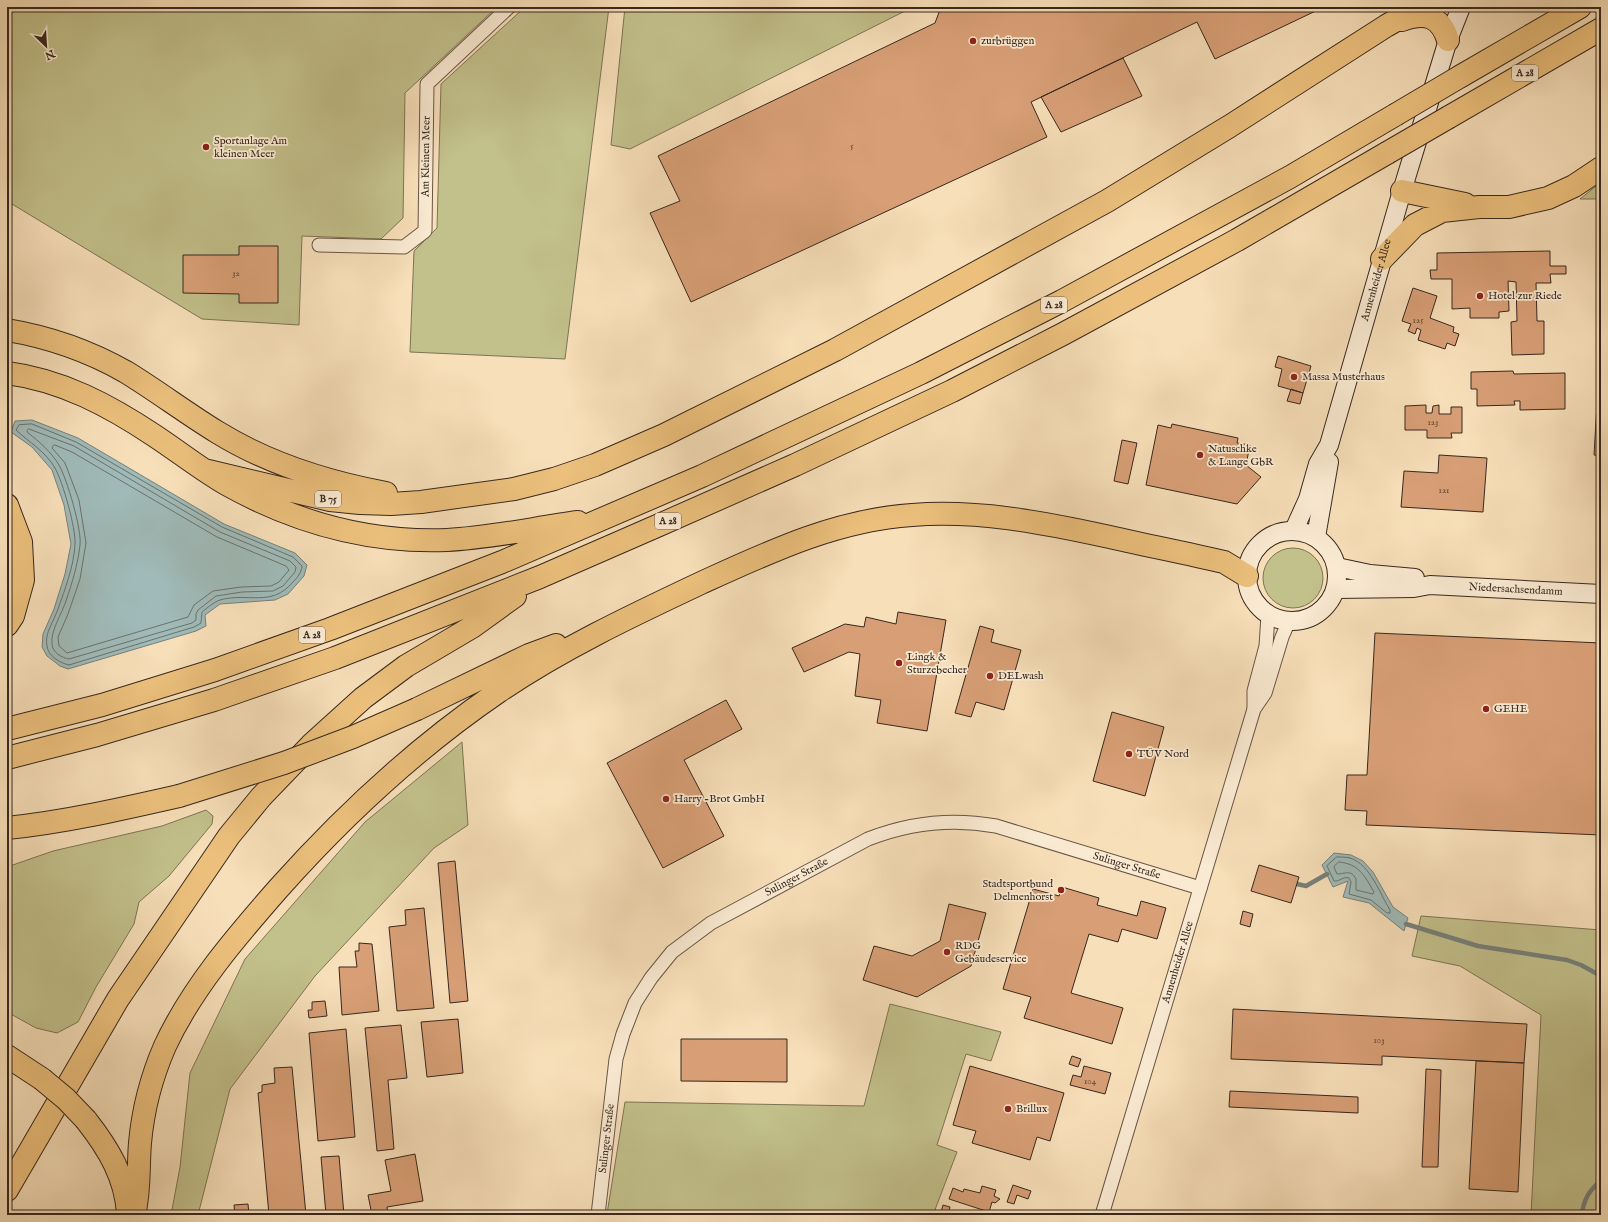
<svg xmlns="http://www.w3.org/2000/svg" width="1608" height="1222" viewBox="0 0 1608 1222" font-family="'IM FELL English',serif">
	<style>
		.green { fill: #c2c08b; stroke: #7d7454 }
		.water { fill: #9fbab8; stroke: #76807a }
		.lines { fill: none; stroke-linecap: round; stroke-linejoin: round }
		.shore { stroke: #6c716b; stroke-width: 1 }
		.stream { stroke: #76807a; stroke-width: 4.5 }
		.building { fill: #d89f76; stroke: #38281e }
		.street-casing { stroke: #685645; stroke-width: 15 }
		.secondary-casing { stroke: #38281e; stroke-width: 20 }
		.highway-casing { stroke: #38281e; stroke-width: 24 }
		.street { stroke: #faead2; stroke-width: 13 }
		.secondary { stroke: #faead2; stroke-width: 18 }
		.highway { stroke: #ecc07c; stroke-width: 22 }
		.highway-bridge-casing { stroke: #38281e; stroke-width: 24; stroke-linecap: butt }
		.highway-bridge { stroke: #ecc07c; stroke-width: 22 }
		.poi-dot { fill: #8f2418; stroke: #faead2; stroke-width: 1.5 }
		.labels { text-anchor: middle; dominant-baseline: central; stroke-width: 3.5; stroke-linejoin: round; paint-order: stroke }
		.number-label { font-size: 9px; fill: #604634 }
		.shield { fill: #faead2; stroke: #726254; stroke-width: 1 }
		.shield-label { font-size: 10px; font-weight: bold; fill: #38281e }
		.poi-label { font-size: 11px; fill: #38281e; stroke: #faead2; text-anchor: start }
		.street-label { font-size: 11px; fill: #38281e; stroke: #faead2 }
	</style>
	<rect width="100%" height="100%" fill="#f7dfb9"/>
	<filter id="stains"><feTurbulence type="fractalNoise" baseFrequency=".005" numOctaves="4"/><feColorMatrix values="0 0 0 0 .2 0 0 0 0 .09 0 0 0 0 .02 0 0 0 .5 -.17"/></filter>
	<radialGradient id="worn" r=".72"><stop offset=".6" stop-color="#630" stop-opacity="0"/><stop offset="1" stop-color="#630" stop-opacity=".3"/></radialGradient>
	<path class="green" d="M7,7H497L405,93L403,218L381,239L302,236L299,325L202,319L7,201Z
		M525,7H609L565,359L410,352L414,251L437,228L441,84Z
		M625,7H908L907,10L630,149L611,145Z
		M1601,182V199H1580Z
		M1263 578a30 30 0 1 1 60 0a30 30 0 1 1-60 0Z
		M462,742L468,825L434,848L315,976L230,1089L198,1215H171L180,1167L190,1073L245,959L365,822Z
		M206,810L213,816L212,824L169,876L139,902L134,924L96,987L78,1022L57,1033L36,1028L7,1012V867L53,851L162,826Z
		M1421,916L1601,930V1215H1531L1541,1015L1460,966L1412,956Z
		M890,1004L1001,1032L991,1061L966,1054L937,1145L957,1152L933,1215L607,1214L625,1102L864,1106Z"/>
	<path class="water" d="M32,420L78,438L224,524L295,553L307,565L304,576L288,594L275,600L220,604L205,615L206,626L196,631L68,669L60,666L47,656L42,647L43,634L54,609L65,574L71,544L64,505L52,470L32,447L11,432L15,421Z
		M1334,853L1351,855L1363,861L1373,872L1393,907L1408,918L1404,931L1369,903L1343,897L1348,881L1333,887L1322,865Z"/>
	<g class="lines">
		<path class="shore" d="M32,424L76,442L222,527L293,557L302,566C301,573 298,577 293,582C271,608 248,592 220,600C214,602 207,608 202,612L201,623L194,627L69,665C60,663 48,656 47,646C44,634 54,621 58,609C65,589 74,566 75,544C76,529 63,482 55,468C46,452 29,442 16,430L19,425Z
			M29,429L74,446L220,532L290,561L296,567L295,572L283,586L273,591L242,592L216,596L198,610L196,614V620L192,623L69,659C62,658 52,652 52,644C50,632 62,613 66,601C72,583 78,564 80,545C82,530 67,479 59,465C52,453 39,441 28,433L27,431Z
			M55,445L72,452L217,537L286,566L289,570L279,582L271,586L241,587L213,591L194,605L188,617L67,653L59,646L58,637L68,614L80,579L86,543L79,500L65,463L52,448L53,446Z
			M1337,857C1341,857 1346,857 1350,858C1370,864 1380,894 1390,910V913H1387L1371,900L1349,894L1351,882L1349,878C1343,876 1339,882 1334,881L1327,866Z
			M1339,862C1359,864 1364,875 1374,892L1373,894L1356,890V879C1351,869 1345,874 1337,874L1334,867Z"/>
		<path class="stream" d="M1297,884L1306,886L1327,874
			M1406,924L1478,946L1567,960L1581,965L1601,976
			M1582,1215C1583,1201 1590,1189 1601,1181"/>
	</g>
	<path class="building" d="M941,7H1324L1215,59L1197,22L1031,102L1047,137L691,302L650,213L680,201L658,156L935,23Z
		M1123,58L1142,96L1061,132L1041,97Z
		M239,246H278V303H239V294L183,293V255H239Z
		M1550,251V266H1566V274H1550L1551,283H1536L1537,321H1544V354L1512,355L1511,322L1517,321L1516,282L1508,281L1509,311L1499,312V318H1470V308L1452,309V279H1431L1430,270H1437V253Z
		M1413,288L1437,296L1430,318L1454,327L1453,332L1459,334L1455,346L1447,343L1445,349L1418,340L1421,330L1417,328L1415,334L1408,331L1411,324L1402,321Z
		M1601,334V456L1594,455Z
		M1278,356L1311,366L1303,393L1278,386L1282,369L1275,367Z
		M1513,371L1514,374L1565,373V409L1520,410V401H1514L1515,405L1477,406V389H1471V372Z
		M1291,389L1303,393L1300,404L1287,401Z
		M1426,405V413H1432L1433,406L1439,405V414H1451V407H1462V433H1451L1452,438H1427V430H1405V406Z
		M1172,424L1238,438L1237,443L1250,445L1246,465L1261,477L1237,504L1146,485L1158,425L1171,428Z
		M1122,440L1137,443L1128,484L1114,481Z
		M1439,455L1487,458L1483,512L1401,507L1404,471L1438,473Z
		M898,612L946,620L927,731L877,723L881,700L855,696L860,654L849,652L804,672L792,648L845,624L864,627L866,617L896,624Z
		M980,626L994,630L991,642L1021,650L1004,710L976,702L971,717L955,713Z
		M1375,633L1601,643V835L1366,825L1367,811L1345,810L1347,775H1367Z
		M726,700L742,729L684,760L724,836L663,868L607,763Z
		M1112,712L1164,727L1145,796L1093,781Z
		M455,861L468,1001L450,1003L438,863Z
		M1259,865L1299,877L1291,903L1251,891Z
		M1062,887L1099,898L1097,905L1137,916L1141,901L1166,908L1157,939L1122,929L1118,942L1089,934L1071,993L1123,1008L1112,1044L1024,1018L1031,997L1003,989L1033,889L1059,896Z
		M949,904L986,913L971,966L917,997L863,980L874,946L912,956L940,941Z
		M424,908L434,1008L397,1011L389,927L406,925L405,910Z
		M1243,911L1253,914L1250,927L1240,924Z
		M359,943L372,944L379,1011L342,1015L339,967H357L355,951H359Z
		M325,1001L327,1016L309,1018L308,1010H312V1002Z
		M1233,1009L1527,1024L1524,1063L1382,1056V1065L1231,1059Z
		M458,1019L463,1073L427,1077L421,1022Z
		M401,1025L407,1078L388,1080L394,1149L377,1151L365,1028Z
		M346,1029L355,1137L318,1141L309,1033Z
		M681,1039H787V1082L681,1081Z
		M1072,1056L1081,1059L1078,1067L1069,1064Z
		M1476,1061L1524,1063L1518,1192L1469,1189Z
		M970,1066L1064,1093L1050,1141L1037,1137L1030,1160L972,1143L976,1131L953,1125Z
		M1084,1066L1111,1073L1105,1094L1070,1085L1073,1075L1081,1077Z
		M292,1067L306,1215H269L258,1093L262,1092V1085L275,1083L274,1068Z
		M1426,1069L1441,1070L1438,1167H1422Z
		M1230,1091L1358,1097V1113L1229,1107Z
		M415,1154L423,1201L387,1207L388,1215H372L368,1195L391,1191L385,1160Z
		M339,1156L344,1215H326L321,1157Z
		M1013,1185L1031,1191L1028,1199L1017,1195L1014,1204L1007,1202Z
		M982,1186L996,1190L994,1196L1000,1199L995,1203L992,1202L989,1212L949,1199L953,1188L963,1192L964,1189L980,1193Z
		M248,1204L249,1215H235L234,1205Z
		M943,1205L950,1207L948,1215H934L935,1211L941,1212Z"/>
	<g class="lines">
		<g class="street-casing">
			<g id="street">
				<path id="s1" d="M319,245L404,247L425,231L427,84L509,7"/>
				<path d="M1254,709V691L1266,646L1268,615"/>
				<path id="s2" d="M598,1215L616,1059L623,1034L635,1003L651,978L672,952L711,923L868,839C909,823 952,818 996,826L1200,888"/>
				<path id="s3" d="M1102,1215L1254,709L1265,693L1282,637L1289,621"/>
			</g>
		</g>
		<g class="secondary-casing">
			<g id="secondary">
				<path id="s4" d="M1294,530L1308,499L1318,464L1329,445L1402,191L1448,40L1461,7"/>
				<circle cx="1292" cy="576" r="45"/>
				<path d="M1316,537L1329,462"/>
				<path d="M1337,567L1370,574L1415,578"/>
				<path id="s5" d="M1336,589L1414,588L1430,585L1601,594"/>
			</g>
		</g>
		<g class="highway-casing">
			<path id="highway" d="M1402,20C1425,12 1440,15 1448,40
				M1461,76L1580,7
				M1449,117L1601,29
				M1402,191L1465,204
				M1382,259L1415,225L1442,211L1479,207H1509L1548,198L1574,186L1601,168
				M7,330C49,337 89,351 126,372C157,391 186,413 217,432C269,464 327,482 386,493
				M7,373C62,380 110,406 155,436C179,452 202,470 226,484C294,522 369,543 447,540C490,538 534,528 578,522
				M204,470L330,500L360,503L391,504L421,502L514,489L554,479L595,465L664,435L835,350L1107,201L1230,126L1386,26L1419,7
				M7,505L21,542L23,580L13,616L7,625
				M417,709L529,655L556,645
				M7,729L102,705L215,670L330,629L502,562L702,476L921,373L1062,301L1290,177L1395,115
				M7,758L97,735L214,700L335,658L540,577L657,526L795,465L952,391L1063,334L1237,240L1387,153
				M7,828C65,822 122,809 179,796
				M7,1056L42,1079
				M86,1120C108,1148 126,1177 128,1214
				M7,1190L118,999L229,836L261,797L311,745L363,698L406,666L472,627L515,596
				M134,1215C140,1191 138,1167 140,1143C143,1109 151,1078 165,1046C192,988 236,937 278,889C344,815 416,748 498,692C561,649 631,616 701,583C769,552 836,520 912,515C977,510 1041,522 1105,536C1145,545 1185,553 1224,562L1247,576"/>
		</g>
		<use href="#street" class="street"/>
		<use href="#secondary" class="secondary"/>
		<use href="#highway" class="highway"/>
		<g class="highway-bridge-casing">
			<path id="highway-bridge" d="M1395,115L1461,76
				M1387,153L1449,117
				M179,796L284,763L353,737L417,709
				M42,1079L66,1099L86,1120"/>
		</g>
		<use href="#highway-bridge" class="highway-bridge"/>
	</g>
	<g class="poi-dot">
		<circle cx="973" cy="41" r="4"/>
		<circle cx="206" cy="147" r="4"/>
		<circle cx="1480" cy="296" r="4"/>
		<circle cx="1294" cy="377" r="4"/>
		<circle cx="1200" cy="455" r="4"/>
		<circle cx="899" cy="663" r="4"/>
		<circle cx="990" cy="676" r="4"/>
		<circle cx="1486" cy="709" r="4"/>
		<circle cx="1129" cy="754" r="4"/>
		<circle cx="666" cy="799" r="4"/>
		<circle cx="1061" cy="890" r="4"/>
		<circle cx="947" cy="952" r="4"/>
		<circle cx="1008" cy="1109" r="4"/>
	</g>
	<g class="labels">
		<g class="number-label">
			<text x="852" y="146">5</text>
			<text x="236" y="273">32</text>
			<text x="1418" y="320">125</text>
			<text x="1433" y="422">123</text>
			<text x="1444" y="490">121</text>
			<text x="1379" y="1040">103</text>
			<text x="1090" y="1081">104</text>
		</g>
		<g class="shield">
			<rect x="1512" y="65" width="26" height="16" rx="3"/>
			<rect x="1041" y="297" width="26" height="16" rx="3"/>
			<rect x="315" y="491" width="26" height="16" rx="3"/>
			<rect x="655" y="513" width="26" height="16" rx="3"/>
			<rect x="299" y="627" width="26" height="16" rx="3"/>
		</g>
		<g class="shield-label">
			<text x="1525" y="73">A 28</text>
			<text x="1054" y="305">A 28</text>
			<text x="328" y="499">B 75</text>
			<text x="668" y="521">A 28</text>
			<text x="312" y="635">A 28</text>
		</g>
		<g class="poi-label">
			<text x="981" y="41">zurbrüggen</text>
			<text x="214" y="141">Sportanlage Am<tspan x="214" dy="13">kleinen Meer</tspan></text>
			<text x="1488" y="296">Hotel zur Riede</text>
			<text x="1302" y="377">Massa Musterhaus</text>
			<text x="1208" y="449">Natuschke<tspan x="1208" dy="13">&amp; Lange GbR</tspan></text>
			<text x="907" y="657">Lingk &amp;<tspan x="907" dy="13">Sturzebecher</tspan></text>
			<text x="998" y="676">DELwash</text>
			<text x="1494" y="709">GEHE</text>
			<text x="1137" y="754">TÜV Nord</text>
			<text x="674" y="799">Harry -Brot GmbH</text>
			<text x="1053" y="884" text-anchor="end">Stadtsportbund<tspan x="1053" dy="13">Delmenhorst</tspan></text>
			<text x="955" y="946">RDG<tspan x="955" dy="13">Gebäudeservice</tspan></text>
			<text x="1016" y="1109">Brillux</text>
		</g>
		<g class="street-label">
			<text stroke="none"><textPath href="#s1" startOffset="186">Am Kleinen Meer</textPath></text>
			<text stroke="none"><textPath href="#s4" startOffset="264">Annenheider Allee</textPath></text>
			<text stroke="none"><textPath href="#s5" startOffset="180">Niedersachsendamm</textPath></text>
			<text stroke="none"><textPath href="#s2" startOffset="773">Sulinger Straße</textPath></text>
			<text stroke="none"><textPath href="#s2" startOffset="425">Sulinger Straße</textPath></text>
			<text stroke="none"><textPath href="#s3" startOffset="264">Annenheider Allee</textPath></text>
			<text stroke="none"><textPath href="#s2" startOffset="77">Sulinger Straße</textPath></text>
		</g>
	</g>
	<rect width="1608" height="1222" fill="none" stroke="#f7dfb9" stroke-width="24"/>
	<rect x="8" y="8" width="1592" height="1206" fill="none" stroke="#38281e" stroke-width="2"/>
	<rect x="12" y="12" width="1584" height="1198" fill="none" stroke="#38281e"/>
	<g transform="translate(46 46) rotate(155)" stroke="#faead2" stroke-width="3" paint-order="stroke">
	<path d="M0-3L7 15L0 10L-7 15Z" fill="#38281e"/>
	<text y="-6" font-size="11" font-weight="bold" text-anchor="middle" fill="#38281e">N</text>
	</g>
	<rect width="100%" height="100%" filter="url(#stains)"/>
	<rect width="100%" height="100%" fill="url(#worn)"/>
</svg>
